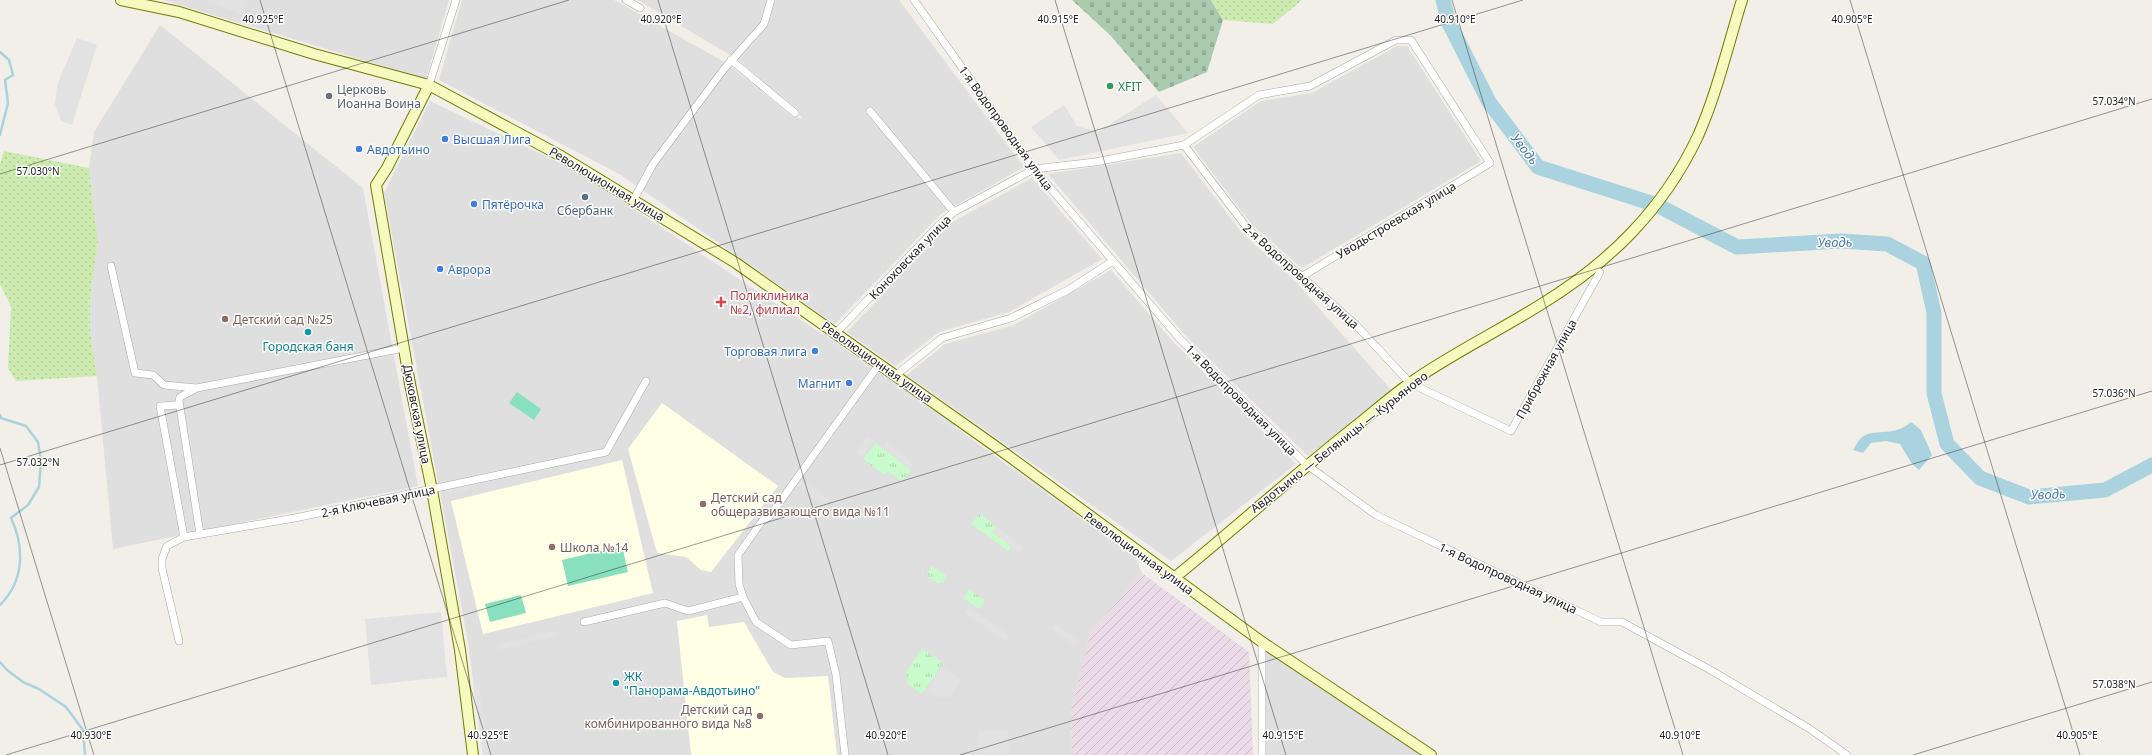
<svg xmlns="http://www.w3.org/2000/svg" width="2152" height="755" viewBox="0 0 2152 755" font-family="'Noto Sans',sans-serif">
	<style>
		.residential { fill: #e0dfdf }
		.industrial { fill: url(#industrial-furrows) }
		.education { fill: #ffffe5 }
		.cemetery { fill: url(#cemetery-stones) }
		.park { fill: url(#park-tufts) }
		.garden { fill: url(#garden-dots) }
		.pitch { fill: #88e0be }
		.parking { fill: #e2e2e2 }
		.water { fill: #aad3df }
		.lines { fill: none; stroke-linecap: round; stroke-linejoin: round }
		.stream { stroke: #aad3df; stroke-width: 2.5 }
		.river { stroke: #aad3df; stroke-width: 15 }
		.street-casing { stroke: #a9a9a9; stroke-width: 8 }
		.secondary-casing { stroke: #707d05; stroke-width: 12 }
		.street { stroke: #fff; stroke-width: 7 }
		.secondary { stroke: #f7fabf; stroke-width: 10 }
		.ticks { fill: none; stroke: #222; stroke-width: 1; stroke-opacity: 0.45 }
		.leisure-dot { fill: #2e9e5b; stroke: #fff; stroke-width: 1.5 }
		.worship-dot { fill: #6b7280; stroke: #fff; stroke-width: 1.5 }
		.shop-dot { fill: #3f7fe0; stroke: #fff; stroke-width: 1.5 }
		.service-dot { fill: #5c6f8a; stroke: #fff; stroke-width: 1.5 }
		.health-dot { fill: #e0444e; stroke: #fff; stroke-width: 1.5 }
		.education-dot { fill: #8d6e63; stroke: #fff; stroke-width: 1.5 }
		.culture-dot { fill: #0f9aa8; stroke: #fff; stroke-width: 1.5 }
		.labels { text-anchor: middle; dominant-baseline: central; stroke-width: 3; stroke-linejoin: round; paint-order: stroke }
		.leisure-label { font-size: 12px; fill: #27864d; stroke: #fff; text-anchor: start }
		.worship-label { font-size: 12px; fill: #5b616d; stroke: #fff; text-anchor: start }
		.street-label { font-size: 12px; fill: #222; stroke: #fff }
		.shop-label { font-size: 12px; fill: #366cbe; stroke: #fff; text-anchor: start }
		.service-label { font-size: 12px; fill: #4e5e75; stroke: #fff }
		.health-label { font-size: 12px; fill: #be3a42; stroke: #fff; text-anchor: start }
		.education-label { font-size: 12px; fill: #785e54; stroke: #fff; text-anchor: start }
		.culture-label { font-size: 12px; fill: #0d838f; stroke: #fff }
		.water-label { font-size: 13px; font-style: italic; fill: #4a7aab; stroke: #fff }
		.ticks-label { font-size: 10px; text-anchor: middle; fill: #222; stroke: #fff; stroke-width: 3; stroke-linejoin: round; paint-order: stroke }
	</style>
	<defs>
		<pattern id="industrial-furrows" width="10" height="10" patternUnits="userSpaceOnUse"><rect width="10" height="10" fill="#ebdbe8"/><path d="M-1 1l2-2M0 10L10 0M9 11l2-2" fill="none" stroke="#c9bcc7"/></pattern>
		<pattern id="cemetery-stones" width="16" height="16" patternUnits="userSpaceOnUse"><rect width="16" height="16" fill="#aacbaf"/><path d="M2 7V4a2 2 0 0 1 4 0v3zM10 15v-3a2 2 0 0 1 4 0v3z" fill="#92ae96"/></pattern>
		<pattern id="park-tufts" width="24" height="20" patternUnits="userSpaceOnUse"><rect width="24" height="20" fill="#c8facc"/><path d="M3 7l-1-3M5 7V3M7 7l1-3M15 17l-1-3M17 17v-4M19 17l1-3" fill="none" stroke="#acd6af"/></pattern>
		<pattern id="garden-dots" width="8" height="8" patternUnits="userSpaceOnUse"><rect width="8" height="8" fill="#cdebb0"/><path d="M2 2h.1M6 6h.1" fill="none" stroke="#b0c997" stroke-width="1.8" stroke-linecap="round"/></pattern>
	</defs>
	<rect width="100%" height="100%" fill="#f2efe9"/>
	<path class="residential" d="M163,0H449L426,79Z
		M462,0H614L728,64L792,116L802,119L797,109L735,58L638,0H899L1024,167L941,214L835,324L621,175L439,80Z
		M160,25L363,188L418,486L113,549L97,376L90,332V298L98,242L89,168L94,132Z
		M1397,46H1407L1481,161L1302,268L1252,225L1193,147L1261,101L1312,93Z
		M430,101L564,165L623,202L876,370L1136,558L1142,573L1091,632L1071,710L1072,755H483L468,642L384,193Z
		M1181,153L1242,233L1296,282L1393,392L1308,456L1185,335L1048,174Z
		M1032,178L1102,259L1009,312L939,332L895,366L847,332L949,224Z
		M1111,270L1175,344L1296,464L1171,561L907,375L945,344L1014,325Z
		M1263,649L1424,755H1266Z"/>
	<path class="industrial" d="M1142,573L1249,652L1253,755H1072L1071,710L1091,632Z"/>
	<path class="education" d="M662,403L778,486L711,572L701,570L686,557L657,553L628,449Z
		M622,460L653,593L483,634L451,501Z
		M707,615L709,627L744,622L773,672L785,678L828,676L837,755H691L677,621Z"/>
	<path class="cemetery" d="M1072,0H1211L1223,20L1207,72L1159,92L1110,35Z"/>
	<path class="park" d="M876,443L911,470L902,482L888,471L884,475L863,459Z
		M979,514L997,527L993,532L1012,547L1008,551L971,524Z
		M932,566L947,576L941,585L926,575Z
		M969,589L985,600L979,609L963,598Z
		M922,649L943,663L922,694L908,684L906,672Z"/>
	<path class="garden" d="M1211,0H1302L1273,24L1223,20Z
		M4,151L89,168L98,242L90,298V332L97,376L16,381L8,368L11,307L0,284V164Z"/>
	<path class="pitch" d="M517,392L541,409L534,420L509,403Z
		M622,546L628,572L568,586L562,560Z
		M521,595L526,613L490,622L485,604Z"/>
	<path class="parking" d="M203,0H246L241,14Z
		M77,38L97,45L72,125L61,121L55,104L57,85Z
		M1156,95L1188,133L1059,160L1031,127L1064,105L1077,126L1098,132Z
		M826,332L844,345L841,350L822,337Z
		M858,354L872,364L868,369L854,359Z
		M897,380L928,403L925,408L893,385Z
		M935,408L957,424L953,429L931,413Z
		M868,436L874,440L862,457L856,452Z
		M886,442L912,462L909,467L883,447Z
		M1016,465L1080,511L1077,515L1014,469Z
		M800,479L829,500L825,506L796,485Z
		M469,484L470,489L449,494L448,489Z
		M997,527L1024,548L1020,553L993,532Z
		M969,607L1010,636L1006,642L965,613Z
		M441,612L447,677L371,685L365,619Z
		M1055,624L1078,640L1075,645L1051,629Z
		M556,631L557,636L499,650L498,644Z
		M942,667L962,680L950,698L940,699L927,690Z
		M473,683H479L482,709L477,710Z
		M484,719L488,755H483L478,720Z
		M979,731H1008L1009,755H979Z"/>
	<path class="water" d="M1911,422L1921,430L1932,455L1919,470L1912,464L1900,444L1886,441L1871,443L1863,453L1853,450C1855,447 1857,442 1860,439C1873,426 1892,439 1911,422Z"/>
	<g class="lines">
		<path class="stream" d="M0,52L9,60L13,75L5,80L8,103L0,135
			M0,415L1,418L26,426L38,442L41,461L39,487L28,505L11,518C25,548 24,581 0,605
			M0,662L7,670L23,682L39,689L66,707L83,730L85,755"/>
		<path class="river" d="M1443,0L1449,23L1489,102L1538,167L1657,205L1737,247L1841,241L1887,244L1923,263L1934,313V393L1947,444L1980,478L2029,497L2105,490L2152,465"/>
		<g class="street-casing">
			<path id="street" d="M626,0L640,8
				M914,0L1034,169L1180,339L1307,465L1376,515L1601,622H1622L1714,672L1810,729L1847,755
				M731,60L795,113
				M429,85L456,0
				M870,111L954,212
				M1184,145L1248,229L1355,324L1410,383L1511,431L1600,272
				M634,199L653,164L724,69L764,24L771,0
				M111,266L135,373L153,375L164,385L197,388L404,348
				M836,333L939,225L954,212L1034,169L1095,162L1184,145L1259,95L1310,86L1396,40H1411L1490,163L1301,277
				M896,375L942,338L1011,318L1068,290L1113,261
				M197,388L180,397L179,401L200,534
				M179,405L160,406L184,537
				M584,622L665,603L688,611L743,597
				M179,641L162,568V559L167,546L184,537L295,518L606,452L646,381
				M1262,642V755
				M845,755L836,675L828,641L791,645L756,622L743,597L739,584L738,555L762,521L769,517L880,363"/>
		</g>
		<g class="secondary-casing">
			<path id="secondary" d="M121,0L179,12L314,54L429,85L561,156L736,263L995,446L1262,642L1431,755
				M429,85L387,168L376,185L410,384L432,490L460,650L473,755
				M1174,578C1237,527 1297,472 1361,422C1377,409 1393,395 1410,383C1451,354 1497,332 1540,305C1609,263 1663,210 1698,136C1717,93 1728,45 1742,0"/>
		</g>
		<use href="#street" class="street"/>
		<use href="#secondary" class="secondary"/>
	</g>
	<path class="ticks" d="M260,0L491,755M658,0L888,755M1055,0L1286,755M1452,0L1683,755M1850,0L2080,755M0,174L569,0M0,448L94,755M0,465L1523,0M6,755L2152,99M960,755L2152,391M1913,755L2152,682"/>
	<circle class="leisure-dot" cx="1110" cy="86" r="4"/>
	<circle class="worship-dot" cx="329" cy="96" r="4"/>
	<g class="shop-dot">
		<circle cx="445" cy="139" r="4"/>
		<circle cx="359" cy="149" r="4"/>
		<circle cx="474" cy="204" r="4"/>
		<circle cx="440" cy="269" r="4"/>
		<circle cx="815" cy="351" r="4"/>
		<circle cx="849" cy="383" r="4"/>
	</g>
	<circle class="service-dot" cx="585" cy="197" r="4"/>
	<path class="health-dot" d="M719 296h4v4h4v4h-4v4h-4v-4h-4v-4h4z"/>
	<g class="education-dot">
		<circle cx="225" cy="319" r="4"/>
		<circle cx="703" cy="504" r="4"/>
		<circle cx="552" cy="547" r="4"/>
		<circle cx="760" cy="716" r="4"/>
	</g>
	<g class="culture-dot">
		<circle cx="308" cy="332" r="4"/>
		<circle cx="616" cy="683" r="4"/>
	</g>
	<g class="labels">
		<g class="leisure-label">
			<text x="1118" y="86">XFIT</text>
		</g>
		<g class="worship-label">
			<text x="337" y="89">Церковь<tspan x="337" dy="14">Иоанна Воина</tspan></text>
		</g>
		<g class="street-label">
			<text transform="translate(1006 128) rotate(54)">1-я Водопроводная улица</text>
			<text transform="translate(607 184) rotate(31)">Революционная улица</text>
			<text transform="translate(1396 220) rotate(-31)">Уводьстроевская улица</text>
			<text transform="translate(910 257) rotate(-46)">Коноховская улица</text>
			<text transform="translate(1301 276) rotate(42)">2-я Водопроводная улица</text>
			<text transform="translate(877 362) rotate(35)">Революционная улица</text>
			<text transform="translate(1546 369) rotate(-61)">Прибрежная улица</text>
			<text transform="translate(1241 400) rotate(45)">1-я Водопроводная улица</text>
			<text transform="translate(417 414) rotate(79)">Дюковская улица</text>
			<text transform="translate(1339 442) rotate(-38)">Авдотьино — Беляницы — Курьяново</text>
			<text transform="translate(378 501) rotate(-12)">2-я Ключевая улица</text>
			<text transform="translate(1139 553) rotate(36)">Революционная улица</text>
			<text transform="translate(1508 578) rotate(25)">1-я Водопроводная улица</text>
		</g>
		<g class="shop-label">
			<text x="453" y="139">Высшая Лига</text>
			<text x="367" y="149">Авдотьино</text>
			<text x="482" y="204">Пятёрочка</text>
			<text x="448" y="269">Аврора</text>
			<text x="807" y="351" text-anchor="end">Торговая лига</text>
			<text x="841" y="383" text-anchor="end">Магнит</text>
		</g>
		<g class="service-label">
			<text x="585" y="210">Сбербанк</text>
		</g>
		<g class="health-label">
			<text x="730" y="295">Поликлиника<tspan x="730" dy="14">№2, филиал</tspan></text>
		</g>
		<g class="education-label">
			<text x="233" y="319">Детский сад №25</text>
			<text x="711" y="497">Детский сад<tspan x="711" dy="14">общеразвивающего вида №11</tspan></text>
			<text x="560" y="547">Школа №14</text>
			<text x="752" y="709" text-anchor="end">Детский сад<tspan x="752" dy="14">комбинированного вида №8</tspan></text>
		</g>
		<g class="culture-label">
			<text x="308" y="346">Городская баня</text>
			<text x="624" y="676" text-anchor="start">ЖК<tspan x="624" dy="14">"Панорама-Авдотьино"</tspan></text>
		</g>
		<g class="water-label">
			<text transform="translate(1525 149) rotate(52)">Уводь</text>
			<text transform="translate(1835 242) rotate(-1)">Уводь</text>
			<text transform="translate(2048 494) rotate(-2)">Уводь</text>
		</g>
	</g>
	<g class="ticks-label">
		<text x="263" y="23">40.925°E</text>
		<text x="661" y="23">40.920°E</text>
		<text x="1058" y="23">40.915°E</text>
		<text x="1455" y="23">40.910°E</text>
		<text x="1852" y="23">40.905°E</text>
		<text x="2114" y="105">57.034°N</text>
		<text x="38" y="175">57.030°N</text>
		<text x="2114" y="397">57.036°N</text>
		<text x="38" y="466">57.032°N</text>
		<text x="2114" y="688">57.038°N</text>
		<text x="91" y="739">40.930°E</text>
		<text x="488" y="739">40.925°E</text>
		<text x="886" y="739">40.920°E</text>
		<text x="1283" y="739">40.915°E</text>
		<text x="1680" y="739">40.910°E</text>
		<text x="2077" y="739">40.905°E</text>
	</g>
</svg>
